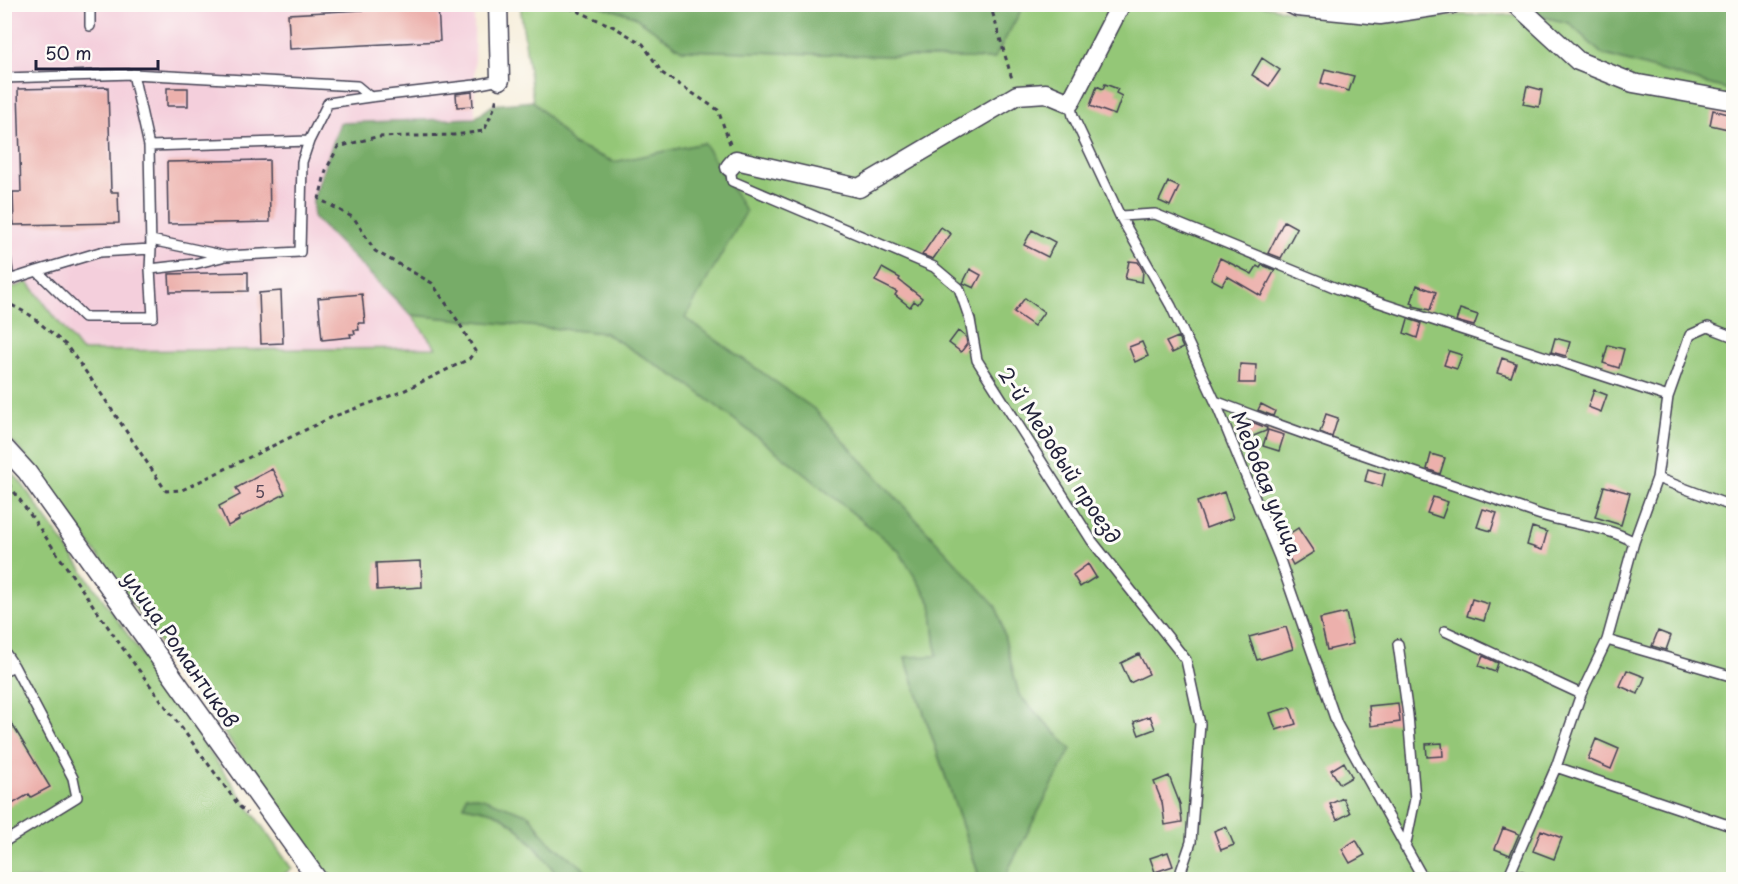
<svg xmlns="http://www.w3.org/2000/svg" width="1738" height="884" viewBox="0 0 1738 884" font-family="'Playpen Sans',sans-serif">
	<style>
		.built { fill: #f4cfdc }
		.industrial { fill: #d0bdcc }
		.green { fill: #94c777; stroke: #5b7459; stroke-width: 1.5 }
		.forest { fill: #77ac68; stroke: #4c6752; stroke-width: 1.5 }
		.building { fill: #ecb0ac }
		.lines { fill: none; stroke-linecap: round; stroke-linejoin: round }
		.service-casing { stroke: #424052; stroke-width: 12 }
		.minor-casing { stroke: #424052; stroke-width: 21 }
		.path { stroke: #424052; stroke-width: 3; stroke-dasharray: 4.5 4.5; stroke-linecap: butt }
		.service { stroke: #fff; stroke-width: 9 }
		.minor { stroke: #fff; stroke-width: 18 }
		.labels { text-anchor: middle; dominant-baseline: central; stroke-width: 6; stroke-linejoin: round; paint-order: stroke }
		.number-label { font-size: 16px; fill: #544657 }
		.street-label { font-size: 20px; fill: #22223b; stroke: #fdfcf7 }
	</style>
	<rect width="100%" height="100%" fill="#fdfcf7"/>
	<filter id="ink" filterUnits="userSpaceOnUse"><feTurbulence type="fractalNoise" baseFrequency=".0167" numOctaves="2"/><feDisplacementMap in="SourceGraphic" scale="12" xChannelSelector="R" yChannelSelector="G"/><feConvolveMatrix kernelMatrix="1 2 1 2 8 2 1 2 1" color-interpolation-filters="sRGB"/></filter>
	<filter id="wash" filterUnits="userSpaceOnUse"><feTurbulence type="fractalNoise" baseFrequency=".008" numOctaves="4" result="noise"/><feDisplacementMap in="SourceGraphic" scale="24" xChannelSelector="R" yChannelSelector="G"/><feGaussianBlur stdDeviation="1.35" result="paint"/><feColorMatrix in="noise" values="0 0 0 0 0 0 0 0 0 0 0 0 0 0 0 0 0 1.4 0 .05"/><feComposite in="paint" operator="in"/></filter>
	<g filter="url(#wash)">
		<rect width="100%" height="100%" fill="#f5ebd6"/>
		<path class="built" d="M12,5H474L475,118L340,123L411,315L437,348L81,351L28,282L5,291L4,51H14Z"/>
		<path class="industrial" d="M5,4L12,5L14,51H5Z"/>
		<path class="green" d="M520,5H596L632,15L682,50L994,59L1024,5H1260L1367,25L1457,15H1535L1569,23L1602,54L1733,91V879H1008V870L1071,749L1019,695L997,607L814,409L684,318L704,143L615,162L574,145L533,101Z
			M28,282L81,351L436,348L411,315L605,333L689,385L799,469L899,551L931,603L937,656L905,658L978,873L971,880L592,879L581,866L550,842L529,815L464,806C474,808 487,809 497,814C524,828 542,855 560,879H328L35,467L5,433L4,291Z
			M4,464L20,481L292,869L276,879H5Z"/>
		<path class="forest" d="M596,5H1024L994,59L682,50L632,15Z
			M1538,5H1733V91L1602,54L1569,23L1535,15Z
			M533,101L574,145L614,162L704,143L746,212L685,318L814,409L997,607L1019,695L1071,749L1008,870V879H971L978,872L905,657L937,656L931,603L899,551L799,469L689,385L605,333L411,315L313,217V199L340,123L475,118L493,105Z
			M466,795L482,798L529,815L549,842L581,866L592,879H560C542,855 524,828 497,814C487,809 474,808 464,806Z"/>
		<g id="blocks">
			<path class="building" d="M438,6L440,41L290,49L288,14Z
				M1262,58L1280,70L1269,86L1252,75Z
				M1325,69L1354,76L1349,91L1321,83Z
				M1105,84L1118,89L1116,93L1122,96L1115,115L1090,106L1097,86L1103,89Z
				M1527,86L1542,90L1539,107L1523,104Z
				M108,87L111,192H118L119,223L14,225L13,192H21L18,89Z
				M167,88H188V106H167Z
				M472,92L473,106L457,107L456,94Z
				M1713,110L1732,115L1728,129L1710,125Z
				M269,160L270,222L168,224L167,162Z
				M1168,182L1179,187L1170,206L1159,201Z
				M1284,221L1297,228L1281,258L1268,253Z
				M941,227L951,234L933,259L922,255Z
				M1032,230L1055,242L1048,257L1024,245Z
				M1220,258L1252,274L1257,266L1260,268L1262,265L1275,270L1261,296L1227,276L1222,285L1211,279Z
				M1129,261L1138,262L1143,271L1142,282L1125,279Z
				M882,268L900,278L899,280L922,298L918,304L914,301L910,307L895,295L897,292L875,281Z
				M970,269L981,275L974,288L963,283Z
				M248,272V291L170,292L169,274Z
				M1417,285L1436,292L1430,310L1413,306L1414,304L1411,303Z
				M281,291L283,343L261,344L259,293Z
				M362,294L365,323H358L359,330H354L355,334H350L351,337L322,340L318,298Z
				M1025,298L1044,312L1034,326L1014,312Z
				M1460,309L1478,315L1474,326L1456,321Z
				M1408,319L1421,323L1417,338L1404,333Z
				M958,331L966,337L967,344L961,352L949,343Z
				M1178,337L1183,348L1172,353L1166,342Z
				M1555,338L1570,342L1566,356L1551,352Z
				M1142,342L1148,356L1135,362L1129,347Z
				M1608,345L1624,349L1619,368L1603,363Z
				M1449,351L1462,355L1457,369L1444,365Z
				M1502,358L1516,363L1511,377L1497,373Z
				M1240,364L1256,365L1255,383H1239Z
				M1594,390L1607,395L1601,412L1588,407Z
				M1261,404L1275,411L1273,416L1258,410Z
				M1326,414L1338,418L1332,437L1320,432Z
				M1252,422L1267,428L1266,431L1241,441L1236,429Z
				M1268,430L1284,435L1279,451L1263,446Z
				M1431,454L1445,458L1440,474L1427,469Z
				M272,469L285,494L238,518L239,520L228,526L219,506L240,495L236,488Z
				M1368,469L1385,474L1382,486L1365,481Z
				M1604,486L1630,493L1621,525L1595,517Z
				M1224,492L1233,518L1206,528L1197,502Z
				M1433,497L1448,502L1442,518L1427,513Z
				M1483,509L1497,513L1491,531L1477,527Z
				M1532,527L1547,532L1542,550L1527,545Z
				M1298,528L1314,552L1293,565L1280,540Z
				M421,561L422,587L377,590L376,563Z
				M1088,564L1096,577L1080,587L1073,575Z
				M1472,599L1489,604L1484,621L1467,616Z
				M1346,613L1353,644L1327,650L1320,619Z
				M1286,627L1293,649L1257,660L1249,637Z
				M1658,631L1671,636L1666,650L1652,646Z
				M1139,654L1149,674L1130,683L1121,663Z
				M1483,656L1498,663L1495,672L1479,666Z
				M1627,670L1645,677L1638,694L1620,686Z
				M1398,703L1400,722L1371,726L1369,706Z
				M1290,707L1296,724L1276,730L1270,713Z
				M4,711L50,787L31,797L29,794L4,809Z
				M1150,716L1155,729L1139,735L1134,722Z
				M1596,739L1619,749L1611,769L1588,759Z
				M1442,743L1443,756L1427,757L1426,744Z
				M1344,762L1352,777L1340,784L1331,770Z
				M1169,776L1180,804L1182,822L1165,825L1162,802L1154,782Z
				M1343,798L1350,813L1337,820L1330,804Z
				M1226,826L1234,845L1221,850L1214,831Z
				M1503,828L1519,834L1510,855L1495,849Z
				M1541,830L1562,838L1554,859L1533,851Z
				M1356,840L1365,855L1350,863L1342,849Z
				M1168,852L1173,866L1155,872L1150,858Z"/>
		</g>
	</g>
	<g filter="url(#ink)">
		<use href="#blocks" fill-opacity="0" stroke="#424052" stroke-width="1.5"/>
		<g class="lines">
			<g class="service-casing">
				<path id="service" d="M90,26V4
					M4,78L133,74
					M1070,103L1073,116L1120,216L1171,306L1215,401L1279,557L1337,724L1424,880
					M149,146L309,141L328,103L370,97
					M730,167L732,181L934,267L959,288L970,320L977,360L1092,541L1186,660L1200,724L1191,842L1178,880
					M1120,216L1155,214L1341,290L1668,397
					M151,240L226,256L300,252L302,162L309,141
					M4,242L9,280L37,271L84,317H153L150,269L151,249L149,146L133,74L357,86L370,97L475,85L500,80
					M150,269L194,264L222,257
					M37,271L100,252L151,249
					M1215,401C1321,442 1430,477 1538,514C1570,525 1605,525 1634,542
					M1657,478L1734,507
					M1445,631L1581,694
					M1607,640L1734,677
					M1398,644L1408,715L1415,799L1405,848
					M4,651L14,666L4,671
					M1556,767L1734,827
					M4,842L77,797L73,778L14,666
					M1510,872L1533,880
					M1507,880L1556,767L1581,694L1607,640L1634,542L1657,478L1668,397L1690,335L1708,327L1734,337"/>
			</g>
			<g class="minor-casing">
				<path id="minor" d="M498,4L500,80
					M1291,4L1297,7L1380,15L1452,4
					M1516,4L1578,61L1633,83L1734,101
					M730,167L736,160L859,188L1017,95L1046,93L1070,103L1121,4
					M4,447L27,472L318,880"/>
			</g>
			<path class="path" d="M561,4L614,27L643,44L662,73L718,110L730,144
				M990,4L1012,79
				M4,301L30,315L66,345L94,383L166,491L182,490L332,417L401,392L469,359L475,351L458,321L432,283L375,251L354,218L319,199L326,170L338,147L376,137L454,135L484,131L495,106L497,96
				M4,477L124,650L240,807L247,813"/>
			<use href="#service" class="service"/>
			<use href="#minor" class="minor"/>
		</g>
	</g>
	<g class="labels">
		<g class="number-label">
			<text x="260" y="491">5</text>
		</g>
		<g class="street-label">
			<text transform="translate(1060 455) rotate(57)">2-й Медовый проезд</text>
			<text transform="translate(1267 483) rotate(68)">Медовая улица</text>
			<text transform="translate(181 649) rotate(55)">улица Романтиков</text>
		</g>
	</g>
	<rect width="1738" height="884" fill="none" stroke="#fdfcf7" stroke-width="24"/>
	<path d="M36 60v9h122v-9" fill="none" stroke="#22223b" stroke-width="3"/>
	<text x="45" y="60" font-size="18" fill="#22223b" stroke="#fdfcf7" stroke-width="4.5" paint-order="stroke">50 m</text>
</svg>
